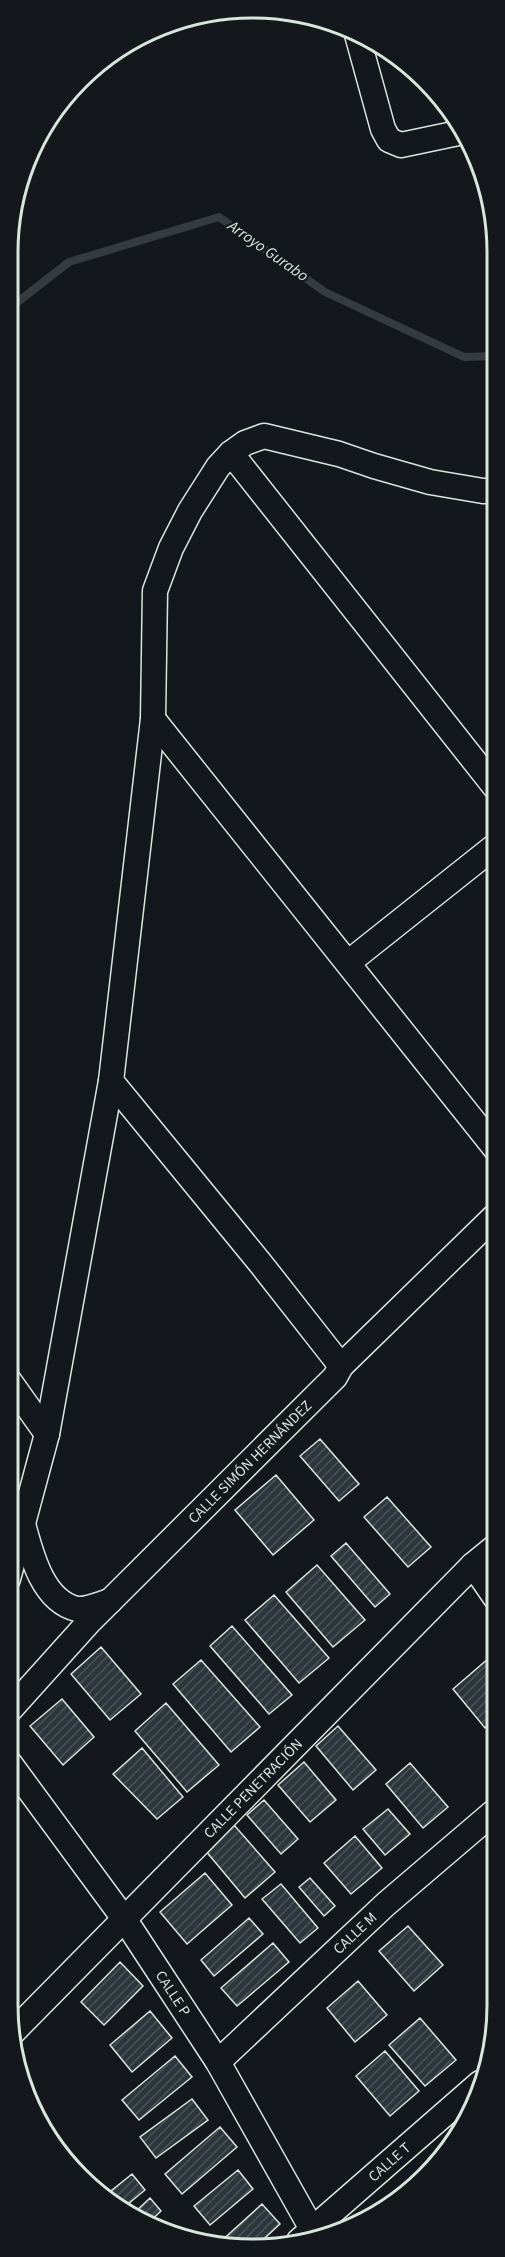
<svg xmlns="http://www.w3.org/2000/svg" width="505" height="2257" viewBox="0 0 505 2257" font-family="'Source Sans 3',sans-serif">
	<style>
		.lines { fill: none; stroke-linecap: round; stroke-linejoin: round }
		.stream { stroke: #363b3e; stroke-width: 8 }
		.building { fill: url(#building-hatch); stroke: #d8e6dc; stroke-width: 1.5 }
		.street-casing { stroke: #d8e6dc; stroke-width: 27 }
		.street { stroke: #14181c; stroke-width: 24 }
		.labels { text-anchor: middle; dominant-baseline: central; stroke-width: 4.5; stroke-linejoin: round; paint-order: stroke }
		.street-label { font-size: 15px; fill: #d8e6dc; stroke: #14181c }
		.water-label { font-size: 16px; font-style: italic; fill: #d8e6dc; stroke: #14181c }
		.rim { fill: none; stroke: #d8e6dc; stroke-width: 3 }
	</style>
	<defs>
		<pattern id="building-hatch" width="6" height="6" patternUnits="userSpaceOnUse" patternTransform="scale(1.5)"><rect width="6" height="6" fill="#2c363c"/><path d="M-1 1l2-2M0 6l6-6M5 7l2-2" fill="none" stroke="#4a5358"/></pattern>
	</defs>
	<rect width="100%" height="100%" fill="#14181c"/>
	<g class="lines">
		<path class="stream" d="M10,308L69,262L219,217L325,292L464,357L495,356"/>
	</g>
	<path class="building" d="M320,1439L359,1484L339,1501L300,1456Z
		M276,1475L314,1520L273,1555L235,1510Z
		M387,1497L431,1547L408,1567L364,1517Z
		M346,1543L390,1594L375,1607L331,1556Z
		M317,1565L365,1620L333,1647L286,1592Z
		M274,1595L329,1658L299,1683L245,1620Z
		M232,1626L292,1695L269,1714L210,1646Z
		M101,1647L141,1694L110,1720L71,1674Z
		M495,1653V1719L485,1728L453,1689Z
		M201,1660L260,1727L231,1752L173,1684Z
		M62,1699L94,1737L63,1765L30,1726Z
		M166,1703L219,1765L187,1792L135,1731Z
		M338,1726L376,1770L353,1790L316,1746Z
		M142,1748L183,1797L157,1819L113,1774Z
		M304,1762L336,1800L310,1822L278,1785Z
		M410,1763L448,1807L423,1828L386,1784Z
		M264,1800L298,1839L281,1854L247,1815Z
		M388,1809L410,1834L385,1855L363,1829Z
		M234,1825L275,1872L245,1898L205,1850Z
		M355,1836L382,1868L351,1894L324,1863Z
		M205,1873L232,1905L187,1944L160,1912Z
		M310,1878L335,1906L324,1916L299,1887Z
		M281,1884L318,1928L300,1943L262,1899Z
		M249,1918L263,1934L214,1976L201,1960Z
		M408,1926L443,1965L414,1991L379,1951Z
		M273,1943L289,1962L237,2006L221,1988Z
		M120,1962L143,1986L104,2025L81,2002Z
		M358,1981L387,2015L355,2042L327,2008Z
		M150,2011L172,2038L132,2072L110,2045Z
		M420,2018L456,2060L425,2086L389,2045Z
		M385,2051L419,2091L390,2116L356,2076Z
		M175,2056L192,2077L139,2120L122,2100Z
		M192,2099L208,2120L156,2158L140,2137Z
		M220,2127L237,2147L182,2194L165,2174Z
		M238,2170L253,2189L210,2225L194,2206Z
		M132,2174L145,2190L123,2208L106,2195Z
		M150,2198L161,2211L146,2225L132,2215Z
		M262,2204L280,2224L255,2247L236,2249L218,2244Z"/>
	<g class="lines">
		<g class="street-casing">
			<g id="street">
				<path d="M356,31L383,129L389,140L401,145L463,132"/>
				<path d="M231,453L495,787"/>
				<path d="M153,719L495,1148"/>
				<path d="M349,962L495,846"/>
				<path d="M111,1081L261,1264L341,1366"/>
				<path d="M8,1379L47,1434"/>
				<path d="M23,1524C31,1553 42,1601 77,1609C86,1610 100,1604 110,1601"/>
				<path d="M473,1565L495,1597"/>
				<path d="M8,1579L47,1434L111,1081L153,719L155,591L171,548L190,511L218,467L231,453L245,443L264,436L339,454L374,466L430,482L483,491H495"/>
				<path id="s1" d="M8,1712L89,1622L335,1377L341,1366L495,1216"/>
				<path id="s2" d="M8,1761L125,1920L218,2062L317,2238"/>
				<path id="s3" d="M13,2032L473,1565L495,1547"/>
				<path id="s4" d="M218,2062L386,1904L495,1811"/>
				<path id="s5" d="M299,2241L480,2083"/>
			</g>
		</g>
		<use href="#street" class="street"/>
	</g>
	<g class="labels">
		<g class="street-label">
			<text stroke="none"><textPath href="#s1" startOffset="348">CALLE SIMÓN HERNÁNDEZ</textPath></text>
			<text stroke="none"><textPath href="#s3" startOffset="342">CALLE PENETRACIÓN</textPath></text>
			<text stroke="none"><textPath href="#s4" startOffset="188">CALLE M</textPath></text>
			<text stroke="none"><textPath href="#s2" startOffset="285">CALLE P</textPath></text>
			<text stroke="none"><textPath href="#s5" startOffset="120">CALLE T</textPath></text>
		</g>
		<g class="water-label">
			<text transform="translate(268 251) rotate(35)">Arroyo Gurabo</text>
		</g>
	</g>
	<path d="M0 0H505V2257H0ZM252 18H253A234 234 0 0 1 487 252V2005A234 234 0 0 1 253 2239H252A234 234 0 0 1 18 2005V252A234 234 0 0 1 252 18Z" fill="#14181c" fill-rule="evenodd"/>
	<path class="rim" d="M252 18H253A234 234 0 0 1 487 252V2005A234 234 0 0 1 253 2239H252A234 234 0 0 1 18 2005V252A234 234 0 0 1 252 18Z"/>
</svg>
